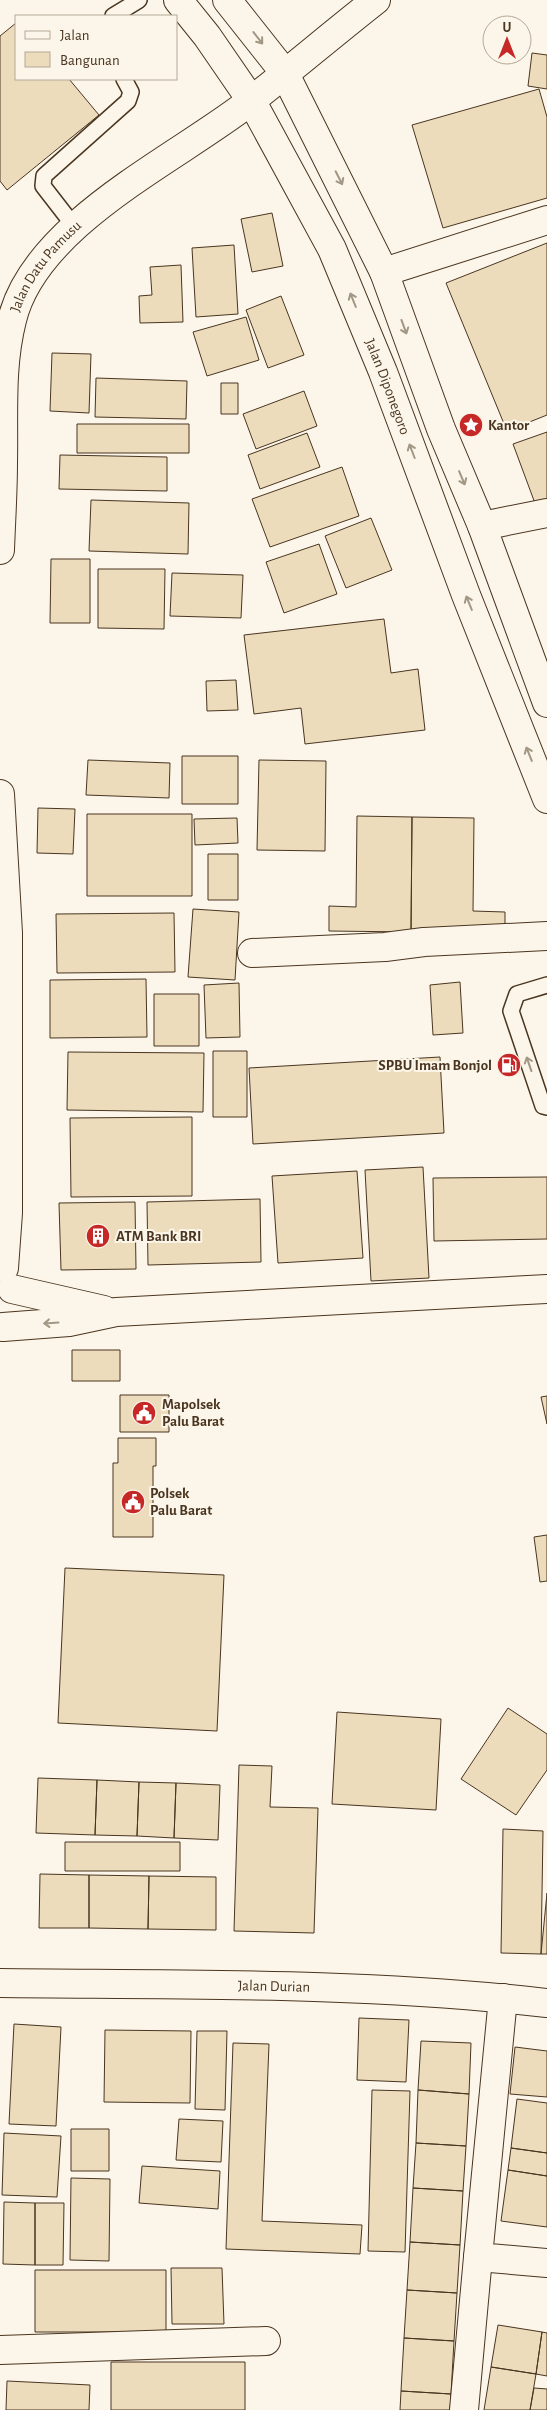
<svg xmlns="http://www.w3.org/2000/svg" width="547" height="2410" viewBox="0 0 547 2410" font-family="'Alegreya Sans',sans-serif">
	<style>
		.building { fill: #ecdcbc; stroke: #4a3520 }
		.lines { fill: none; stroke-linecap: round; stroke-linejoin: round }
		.service-casing { stroke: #4a3520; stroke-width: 18 }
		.minor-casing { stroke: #4a3520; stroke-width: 30 }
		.trunk-casing { stroke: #4a3520; stroke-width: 30 }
		.service { stroke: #fbf6e9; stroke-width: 15 }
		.minor { stroke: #fbf6e9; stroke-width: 28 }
		.trunk { stroke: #fbf6e9; stroke-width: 28 }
		.oneway { stroke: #a29684 }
		.labels { text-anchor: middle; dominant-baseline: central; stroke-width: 4; stroke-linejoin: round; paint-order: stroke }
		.street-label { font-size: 15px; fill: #4a3520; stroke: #fbf6e9 }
		.poi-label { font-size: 15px; font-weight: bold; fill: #4a3520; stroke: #fbf6e9; text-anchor: start }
	</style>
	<rect width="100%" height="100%" fill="#fbf6e9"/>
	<path class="building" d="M16,23V79H69L99,115L7,190L0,181V36Z
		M532,53L547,55V89L528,86Z
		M539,89L547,117V198L443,228L412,125Z
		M272,213L283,266L252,272L241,219Z
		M547,243V415L507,431L446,283Z
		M234,245L238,314L196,317L192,248Z
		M181,265L183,322L140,323L139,296L152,295L150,267Z
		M281,296L304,355L268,368L246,310Z
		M246,317L259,360L207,376L193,332Z
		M52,353L91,354L89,413L50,411Z
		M96,378L187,381L186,419L95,417Z
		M221,383H238V414H221Z
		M304,391L317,426L256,449L243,414Z
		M77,424H189V453H77Z
		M547,432V502L536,506L513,444Z
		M307,433L320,467L260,489L248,455Z
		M60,455L167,457V491L59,489Z
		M342,467L359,516L270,547L252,499Z
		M91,500L189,503L188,554L89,551Z
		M371,518L392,570L346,588L325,536Z
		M319,544L337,594L284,613L266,562Z
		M51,559H90V623H50Z
		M98,569H165L164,629L98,628Z
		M172,573L243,575L241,618L170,616Z
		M384,619L391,673L418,669L425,730L305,744L301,708L254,714L244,635Z
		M236,680L238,710L207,711L206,681Z
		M182,756H238V804H182Z
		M88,760L170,763L169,798L86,795Z
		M259,760L326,761L325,851L257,850Z
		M38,808L75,809L73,854L37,853Z
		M87,814H192V896H87Z
		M357,816L412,817L411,932L329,931V906L356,907Z
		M412,817L474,818L473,911L505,912V933L411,932Z
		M237,818L238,843L195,845L194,819Z
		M208,854H238V900H208Z
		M193,909L239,912L235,980L188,977Z
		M174,913L175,972L57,973L56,914Z
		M146,979L147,1037L50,1038V980Z
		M460,982L463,1033L433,1035L430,985Z
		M239,983L240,1037L206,1038L204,985Z
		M154,994H199V1046H154Z
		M213,1051H247V1117H213Z
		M68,1052L204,1053L203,1112L67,1110Z
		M440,1057L444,1133L253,1144L249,1068Z
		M192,1117V1196L71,1197L70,1118Z
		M423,1167L429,1278L371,1281L365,1170Z
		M357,1171L363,1258L278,1263L272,1176Z
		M547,1177V1239L434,1241L433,1178Z
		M260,1199L261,1262L148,1265L147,1202Z
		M135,1202L136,1269L61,1270L59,1203Z
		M72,1350H120V1381H72Z
		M120,1395H169V1432H120Z
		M547,1396V1424L541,1397Z
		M118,1438H156V1466H153V1537H113V1463H118Z
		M547,1535V1581L540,1582L534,1537Z
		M65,1568L224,1575L217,1731L58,1723Z
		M508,1708L547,1734V1770L516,1815L461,1779Z
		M337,1712L441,1719L436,1810L332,1804Z
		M239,1765L272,1766L270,1807L318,1808L314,1933L234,1931Z
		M38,1778L97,1780L95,1835L36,1833Z
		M97,1780L139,1782L137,1836L95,1835Z
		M139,1782L176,1783L174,1838L137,1836Z
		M176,1783L220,1785L218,1840L174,1838Z
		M503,1829L543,1831L541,1954L501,1953Z
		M65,1842H180V1871H65Z
		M40,1874L89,1875V1928H39Z
		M89,1875L149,1876L148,1929L89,1928Z
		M149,1876L216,1877V1930L148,1929Z
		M547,1893V1954H541Z
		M359,2018L409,2020L406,2082L357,2080Z
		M14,2024L61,2027L56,2126L9,2124Z
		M105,2030L191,2031L190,2103L104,2102Z
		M197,2031H227L225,2110L195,2109Z
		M421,2041L471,2043L469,2094L418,2090Z
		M233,2043L269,2044L262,2221L362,2225L360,2254L226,2249Z
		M515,2047L547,2051V2097L510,2094Z
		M372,2090L410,2091L405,2252L368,2251Z
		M418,2090L469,2094L466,2146L416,2143Z
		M517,2099L547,2103V2153L511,2148Z
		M179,2119L223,2121L221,2162L176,2160Z
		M71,2129H109V2171H71Z
		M4,2133L61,2136L57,2197L2,2195Z
		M416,2143L466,2146L463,2191L413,2188Z
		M511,2148L547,2153V2176L508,2170Z
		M142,2166L220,2171L218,2209L139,2203Z
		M508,2170L547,2176V2227L501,2221Z
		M71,2178L110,2179L109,2261L70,2260Z
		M413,2188L463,2191L460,2245L410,2242Z
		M4,2202L35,2203V2265L3,2264Z
		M35,2203H64L63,2265H35Z
		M410,2242L460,2245L457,2293L407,2290Z
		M171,2268H222L224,2324H172Z
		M35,2270H166V2332H35Z
		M407,2290L457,2293L454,2341L404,2338Z
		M498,2325L542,2332L536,2374L491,2367Z
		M542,2332L547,2333V2376L536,2374Z
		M404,2338L454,2341L451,2394L401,2391Z
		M111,2362H245V2410H111Z
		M491,2367L536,2374L530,2410H484Z
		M7,2381L90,2385L89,2410H6Z
		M534,2388L547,2389V2410H530Z
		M401,2391L451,2394L450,2410H400Z"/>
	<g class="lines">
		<g class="service-casing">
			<path id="service" d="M113,16L139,0
				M74,226L43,186L44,176L128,101L131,92L124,79
				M547,985L517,994L511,1011L543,1106L547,1107"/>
		</g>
		<g class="minor-casing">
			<g id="minor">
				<path d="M384,272L547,220"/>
				<path d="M482,526L547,513"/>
				<path id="s1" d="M0,550C1,521 3,492 3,463C4,415 0,367 12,320C35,223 179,158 252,100C294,67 334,33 376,0"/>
				<path d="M0,794L8,933V1213L4,1268"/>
				<path d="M252,953L385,947L424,942L547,936"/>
				<path d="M12,1289L104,1310"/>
				<path d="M3,1327L69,1322L116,1312L547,1289"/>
				<path id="s2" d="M0,1983C182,1985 366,1982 547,2003"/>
				<path d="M503,1998L478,2257L547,2263"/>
				<path d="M0,2350L266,2341"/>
				<path d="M464,2410L478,2257"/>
			</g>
		</g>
		<g class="trunk-casing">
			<g id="trunk">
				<path id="s3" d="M178,0L207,36L251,100L332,249L383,372L466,595L547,799"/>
				<path d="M227,0L284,72L384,272L441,429L482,526L547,703"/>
			</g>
		</g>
		<use href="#service" class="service"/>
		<use href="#minor" class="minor"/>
		<use href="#trunk" class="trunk"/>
	</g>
	<defs><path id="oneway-shaft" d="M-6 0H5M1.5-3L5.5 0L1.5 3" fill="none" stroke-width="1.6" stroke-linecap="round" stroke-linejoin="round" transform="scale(1.25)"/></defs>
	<g class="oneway">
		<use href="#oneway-shaft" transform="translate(258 38) rotate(52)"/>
		<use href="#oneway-shaft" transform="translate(339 178) rotate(63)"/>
		<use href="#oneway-shaft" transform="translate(353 300) rotate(-112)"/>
		<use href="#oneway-shaft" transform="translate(404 327) rotate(70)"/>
		<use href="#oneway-shaft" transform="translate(412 451) rotate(-111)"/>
		<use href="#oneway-shaft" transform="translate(462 478) rotate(67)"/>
		<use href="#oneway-shaft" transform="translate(469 603) rotate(-112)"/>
		<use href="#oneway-shaft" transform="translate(529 754) rotate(-112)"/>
		<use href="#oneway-shaft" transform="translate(529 1064) rotate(-109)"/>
		<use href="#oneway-shaft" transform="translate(51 1323) rotate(176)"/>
	</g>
	<defs>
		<g id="sight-disc" transform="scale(1.25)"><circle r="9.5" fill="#c62828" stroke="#fbf6e9"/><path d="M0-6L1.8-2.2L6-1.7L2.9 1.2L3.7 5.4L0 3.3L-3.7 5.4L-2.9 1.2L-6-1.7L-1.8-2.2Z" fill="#fff"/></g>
		<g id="fuel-disc" transform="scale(1.25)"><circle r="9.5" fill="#c62828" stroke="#fbf6e9"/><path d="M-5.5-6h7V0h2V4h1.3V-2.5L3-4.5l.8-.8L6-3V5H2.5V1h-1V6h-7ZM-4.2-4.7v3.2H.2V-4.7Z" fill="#fff"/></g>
		<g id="building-disc" transform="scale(1.25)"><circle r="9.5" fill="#c62828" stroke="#fbf6e9"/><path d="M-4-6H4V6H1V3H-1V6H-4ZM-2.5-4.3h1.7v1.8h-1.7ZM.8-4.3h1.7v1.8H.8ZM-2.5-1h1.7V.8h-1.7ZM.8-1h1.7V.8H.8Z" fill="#fff"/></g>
		<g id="civic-disc" transform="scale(1.25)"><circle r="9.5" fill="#c62828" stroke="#fbf6e9"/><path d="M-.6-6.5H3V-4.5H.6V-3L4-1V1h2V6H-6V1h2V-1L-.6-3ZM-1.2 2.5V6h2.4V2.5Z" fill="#fff"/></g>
	</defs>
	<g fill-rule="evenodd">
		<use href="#sight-disc" x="471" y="425"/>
		<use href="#fuel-disc" x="509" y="1065"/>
		<use href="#building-disc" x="98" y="1236"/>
		<use href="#civic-disc" x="144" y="1413"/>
		<use href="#civic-disc" x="133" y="1502"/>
	</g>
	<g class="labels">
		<g class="street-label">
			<text stroke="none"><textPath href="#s1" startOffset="295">Jalan Datu Pamusu</textPath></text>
			<text stroke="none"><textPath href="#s3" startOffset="442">Jalan Diponegoro</textPath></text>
			<text stroke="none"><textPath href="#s2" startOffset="274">Jalan Durian</textPath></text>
		</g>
		<g class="poi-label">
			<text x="488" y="425">Kantor</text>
			<text x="492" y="1065" text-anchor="end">SPBU Imam Bonjol</text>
			<text x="116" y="1236">ATM Bank BRI</text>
			<text x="162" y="1404">Mapolsek<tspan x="162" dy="17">Palu Barat</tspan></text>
			<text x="150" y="1493">Polsek<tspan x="150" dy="17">Palu Barat</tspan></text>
		</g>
	</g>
	<rect x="15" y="15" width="162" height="65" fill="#fbf6e9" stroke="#b4a999"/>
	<rect x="25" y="31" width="25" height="8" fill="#fbf6e9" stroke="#b4a999"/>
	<text x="60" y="40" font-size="15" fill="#4a3520">Jalan</text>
	<rect x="25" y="52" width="25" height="15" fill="#ecdcbc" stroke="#b4a999"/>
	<text x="60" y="65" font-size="15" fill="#4a3520">Bangunan</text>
	<g transform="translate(507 40)"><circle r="24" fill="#fbf6e9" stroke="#b4a999"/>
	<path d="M0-4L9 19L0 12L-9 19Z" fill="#c62828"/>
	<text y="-8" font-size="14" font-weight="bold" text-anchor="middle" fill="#4a3520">U</text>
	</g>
</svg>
